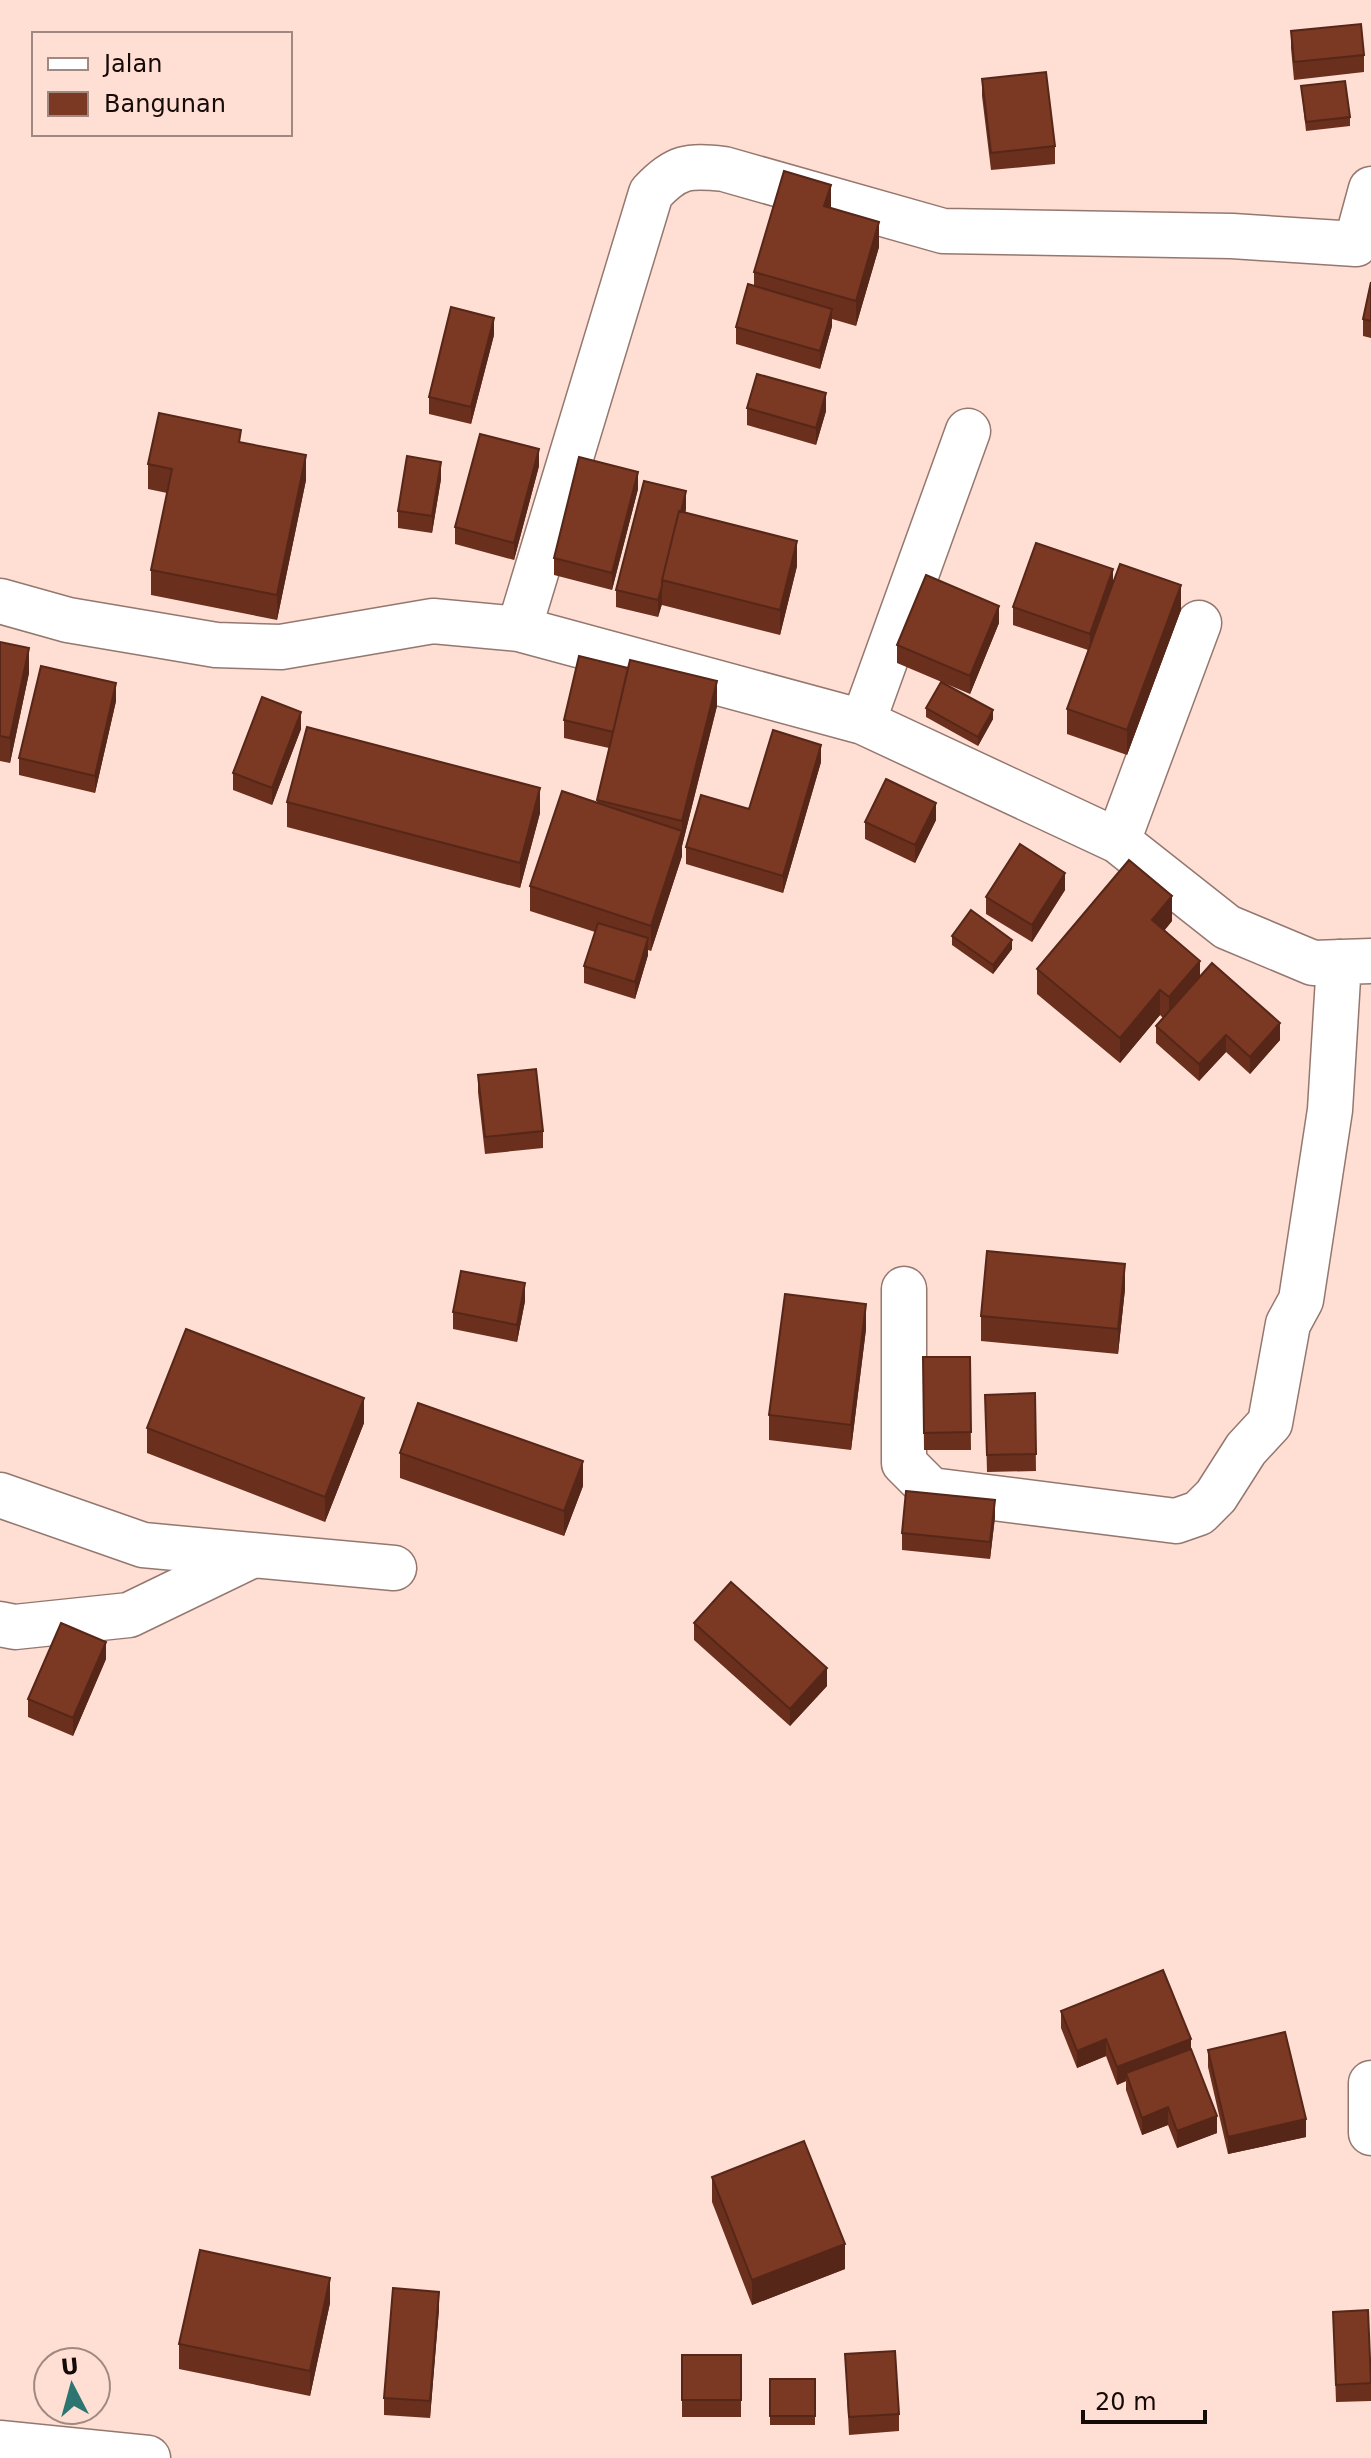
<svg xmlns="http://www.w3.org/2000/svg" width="1371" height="2458" viewBox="0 0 1371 2458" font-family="'DejaVu Sans',sans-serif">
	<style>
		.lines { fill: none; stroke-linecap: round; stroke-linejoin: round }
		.minor-casing { stroke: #94786f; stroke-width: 47 }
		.major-casing { stroke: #94786f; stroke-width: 47 }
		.minor { stroke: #fff; stroke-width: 44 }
		.major { stroke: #fff; stroke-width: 44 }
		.wall { fill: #6a301d }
		.shaded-wall { fill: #562718 }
		.building { fill: #7b3822; stroke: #562718; stroke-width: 2 }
	</style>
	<rect width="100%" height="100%" fill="#ffded4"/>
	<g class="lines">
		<g class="minor-casing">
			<path id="minor" d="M0,601L68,620L216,645L281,647L433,621L519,629L863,722L1118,841L1227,927L1313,963L1371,961
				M519,629L651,193C676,166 688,165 724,169L943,231L1232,236L1356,244L1371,189
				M863,722L968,431
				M1118,841L1199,623
				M904,1289V1463L931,1490L1176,1521L1199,1513L1216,1496L1246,1449L1270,1423L1288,1324L1301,1300L1330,1110L1339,962
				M0,1495L143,1545L394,1568
				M0,1624L15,1627L129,1615L251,1556
				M1371,2083V2133"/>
		</g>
		<g class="major-casing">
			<path id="major" d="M0,2443L148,2458"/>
		</g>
		<use href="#minor" class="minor"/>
		<use href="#major" class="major"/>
	</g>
	<path class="wall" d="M1291,31L1364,55V72L1294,80L1291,48Z
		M982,79L1055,146V164L991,170L982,96Z
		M1301,86L1350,117V126L1306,131Z
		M831,208L879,247L856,326L832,319V326L820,369L736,344V327L754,286V272Z
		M1371,282V338L1363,336V319Z
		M494,335L471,424L429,414V397Z
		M747,408L826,411L816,445L747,425Z
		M241,442L306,480L277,620L151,595V570L167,493L148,489V464Z
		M539,466L514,560L455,544V527Z
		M441,479L432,533L398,528V511Z
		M638,489L612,590L554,575V558Z
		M686,509L685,513L797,566L780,635L662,605V604L658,617L616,607V590Z
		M1113,583L1181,610L1127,755L1067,734V709L1088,650L1013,625V607Z
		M999,623L970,694L897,663V645Z
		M0,642L29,673L10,763L0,761Z
		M116,701L95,793L19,775V758Z
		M717,706L682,846V856L651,951L648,950V955L635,999L584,983V966L595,932L530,911V886L597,802L609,748L564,738V720Z
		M926,708L993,719L978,746L926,717Z
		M301,729L272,805L233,790V773Z
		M821,762L783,893L686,864V847L749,809Z
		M287,802L540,813L520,888L287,827Z
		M936,820L915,863L865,839V822Z
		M1065,890L1032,942L986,914V897Z
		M1172,921L1164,931L1200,976L1280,1040L1250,1074L1226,1052L1199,1081L1156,1043V1026L1163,1018L1160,1015L1120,1063L1037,994V969Z
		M952,936L1012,949L993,974L952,945Z
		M478,1075L543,1131V1148L485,1154L478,1092Z
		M1125,1289L1118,1354L981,1341V1316Z
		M525,1301L517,1342L453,1329V1312Z
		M866,1329L851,1450L769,1440V1415Z
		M923,1357H970L971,1450H924Z
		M1035,1393L1036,1471L987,1472L985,1395Z
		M364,1423L325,1522L147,1453V1428Z
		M400,1453L583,1486L564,1536L400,1478Z
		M995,1517L990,1559L902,1550V1533Z
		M694,1623L827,1686L790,1726L694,1640Z
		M106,1659L73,1736L28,1717V1699Z
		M1061,2011L1191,2049L1217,2133L1177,2148L1168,2125L1142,2135L1126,2090V2081L1117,2085L1106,2056L1077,2068L1061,2028Z
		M1208,2050L1306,2137L1228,2154L1208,2067Z
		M712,2177L845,2269L752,2305L712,2202Z
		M330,2303L310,2396L179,2369V2344Z
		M439,2309L430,2418L384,2415V2398Z
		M1333,2312L1371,2364V2401L1336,2402Z
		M845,2354L899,2414V2431L849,2435Z
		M682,2355H741V2417H682Z
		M770,2379H815V2425H770Z"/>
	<path class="shaded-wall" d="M831,185V210L824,206Z
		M879,222V247L856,326V301Z
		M832,309V326L820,369V351Z
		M494,318V335L471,424V407Z
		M826,393V411L816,445V428Z
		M539,449V466L514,560V543Z
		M306,455V480L277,620V595Z
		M441,462V479L432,533V516Z
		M638,472V489L612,590V573Z
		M686,491V509L668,582L663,581Z
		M797,541V566L780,635V610Z
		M1113,569V586L1090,651V634Z
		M1181,585V610L1127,755V730Z
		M662,586V604L658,617V600Z
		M999,606V623L970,694V676Z
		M29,648V673L10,763V738Z
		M717,681V706L682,846V821Z
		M116,683V701L95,793V776Z
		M993,710V719L978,746V737Z
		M301,712V729L272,805V788Z
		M821,745V762L783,893V876Z
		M540,788V813L520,888V863Z
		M936,803V820L915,863V845Z
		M682,831V856L651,951V926Z
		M1065,873V890L1032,942V925Z
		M1172,896V921L1152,945V920Z
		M648,938V955L635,999V982Z
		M1012,940V949L993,974V965Z
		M1200,961V986L1169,1022V997Z
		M1160,990V1015L1120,1063V1038Z
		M1280,1023V1040L1250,1074V1057Z
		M1226,1035V1052L1199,1081V1064Z
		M1125,1264V1289L1118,1354V1329Z
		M525,1283V1301L517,1342V1325Z
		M866,1304V1329L851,1450V1425Z
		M364,1398V1423L325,1522V1497Z
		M583,1461V1486L564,1536V1511Z
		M995,1500V1517L990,1559V1542Z
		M106,1642V1659L73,1736V1718Z
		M827,1668V1686L790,1726V1709Z
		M1106,2039V2056L1077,2068V2051Z
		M1191,2039V2056L1126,2073V2081L1117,2085V2067Z
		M1168,2107V2125L1142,2135V2118Z
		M1217,2116V2133L1177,2148V2131Z
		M1306,2119V2137L1228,2154V2137Z
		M845,2244V2269L752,2305V2280Z
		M330,2278V2303L310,2396V2371Z
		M439,2292V2309L430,2418V2401Z"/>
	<path class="building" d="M1361,24L1364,55L1294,62L1291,31Z
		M1046,72L1055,146L991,153L982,79Z
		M1345,81L1350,117L1306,122L1301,86Z
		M784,171L831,185L824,206L879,222L856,301L754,272Z
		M1371,282V321L1363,319Z
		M748,284L832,309L820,351L736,327Z
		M451,307L494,318L471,407L429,397Z
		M757,374L826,393L816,428L747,408Z
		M159,413L241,430L239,442L306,455L277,595L151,570L172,469L148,464Z
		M480,434L539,449L514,543L455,527Z
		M407,456L441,462L432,516L398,511Z
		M579,457L638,472L612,573L554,558Z
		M644,481L686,491L681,512L679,511L662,580V586L658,600L616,590Z
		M679,511L797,541L780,610L662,580Z
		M1036,543L1113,569L1090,634L1013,607Z
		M1120,564L1181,585L1127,730L1067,709Z
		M926,575L999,606L970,676L897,645Z
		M0,642L29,648L10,738L0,736Z
		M579,656L628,668L613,732L564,720Z
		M630,660L717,681L682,821L597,800Z
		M41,666L116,683L95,776L19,758Z
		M941,682L993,710L978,737L926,708Z
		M262,697L301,712L272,788L233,773Z
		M307,727L540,788L520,863L287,802Z
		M773,730L821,745L783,876L686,847L701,795L749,809Z
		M886,779L936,803L915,845L865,822Z
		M562,791L682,831L651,926L530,886Z
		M1020,844L1065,873L1032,925L986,897Z
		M1129,860L1172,896L1152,920L1200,961L1169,997L1160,990L1120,1038L1037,969Z
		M971,910L1012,940L993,965L952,936Z
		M598,923L648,938L635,982L584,966Z
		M1212,963L1280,1023L1250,1057L1226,1035L1199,1064L1156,1026Z
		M536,1069L543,1131L485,1137L478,1075Z
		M987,1251L1125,1264L1118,1329L981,1316Z
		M461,1271L525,1283L517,1325L453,1312Z
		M785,1294L866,1304L851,1425L769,1415Z
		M186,1329L364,1398L325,1497L147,1428Z
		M923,1357H970L971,1432L924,1433Z
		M1035,1393L1036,1454L987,1455L985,1395Z
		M418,1403L583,1461L564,1511L400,1453Z
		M906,1491L995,1500L990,1542L902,1533Z
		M731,1582L827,1668L790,1709L694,1623Z
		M61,1623L106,1642L73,1718L28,1699Z
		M1163,1970L1191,2039L1117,2067L1106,2039L1077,2051L1061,2011Z
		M1285,2032L1306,2119L1228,2137L1208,2050Z
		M1191,2049L1217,2116L1177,2131L1168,2107L1142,2118L1126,2073Z
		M804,2141L845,2244L752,2280L712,2177Z
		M200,2250L330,2278L310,2371L179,2344Z
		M393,2288L439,2292L430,2401L384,2398Z
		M1368,2310L1371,2383L1336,2385L1333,2312Z
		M895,2351L899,2414L849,2417L845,2354Z
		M682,2355H741V2400H682Z
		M770,2379H815V2416H770Z"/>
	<rect x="32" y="32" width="260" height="104" fill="#ffded4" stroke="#a18982" stroke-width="2"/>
	<rect x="48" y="58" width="40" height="12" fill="#ffffff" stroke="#a18982" stroke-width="2"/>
	<text x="104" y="72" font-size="24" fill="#140a07">Jalan</text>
	<rect x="48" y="92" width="40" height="24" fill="#7b3822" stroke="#a18982" stroke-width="2"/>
	<text x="104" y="112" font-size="24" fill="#140a07">Bangunan</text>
	<g transform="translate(72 2386) rotate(354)"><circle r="38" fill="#ffded4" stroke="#a18982" stroke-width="2"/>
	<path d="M0-6L14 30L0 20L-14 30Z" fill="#2d7570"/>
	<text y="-12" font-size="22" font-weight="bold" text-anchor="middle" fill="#140a07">U</text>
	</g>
	<path d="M1083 2410v12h122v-12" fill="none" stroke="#140a07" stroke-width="4"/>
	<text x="1095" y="2410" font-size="24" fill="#140a07" stroke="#ffded4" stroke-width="6" paint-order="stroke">20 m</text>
</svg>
